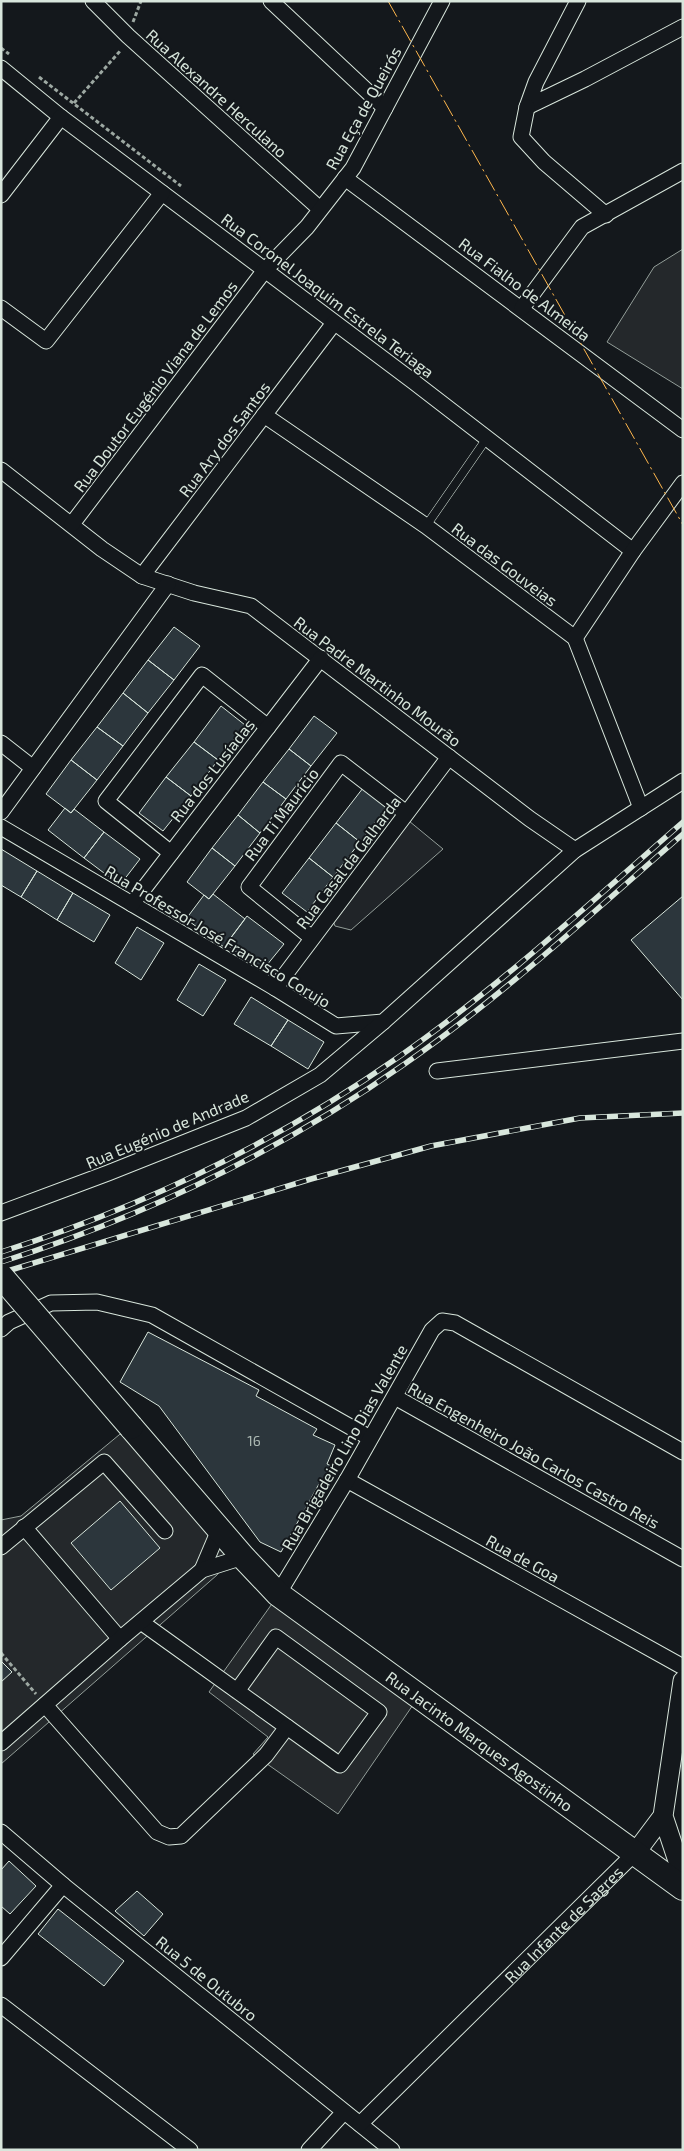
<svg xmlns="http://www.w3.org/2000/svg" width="684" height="2151" viewBox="0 0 684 2151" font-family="'Exo 2',sans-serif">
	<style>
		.green { fill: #202428; stroke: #939e99 }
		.parking { fill: #24282b; stroke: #939e99 }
		.building { fill: #2c363c; stroke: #d8e6dc }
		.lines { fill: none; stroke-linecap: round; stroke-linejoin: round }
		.service-casing { stroke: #d8e6dc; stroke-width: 9 }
		.minor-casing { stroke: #d8e6dc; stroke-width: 17 }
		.tertiary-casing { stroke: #d8e6dc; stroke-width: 21 }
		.primary-casing { stroke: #d8e6dc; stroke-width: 26 }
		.path { stroke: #9da8a2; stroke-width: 3; stroke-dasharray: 4 2.5; stroke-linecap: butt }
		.service { stroke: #14181c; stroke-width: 8 }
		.minor { stroke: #14181c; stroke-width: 15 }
		.tertiary { stroke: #14181c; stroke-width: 19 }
		.primary { stroke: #14181c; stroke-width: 24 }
		.rail-casing { stroke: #d8e6dc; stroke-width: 5.5 }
		.rail { stroke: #14181c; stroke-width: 4; stroke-dasharray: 11; stroke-linecap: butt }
		.primary-bridge-casing { stroke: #d8e6dc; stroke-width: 26; stroke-linecap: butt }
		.primary-bridge { stroke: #14181c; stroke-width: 24 }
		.power { stroke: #ffb74d; stroke-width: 1; stroke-dasharray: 18 4 2.5 4; stroke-linecap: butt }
		.labels { text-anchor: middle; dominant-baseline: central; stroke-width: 4; stroke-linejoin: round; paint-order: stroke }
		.number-label { font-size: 14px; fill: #adbab4 }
		.street-label { font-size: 16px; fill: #d8e6dc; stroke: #14181c }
	</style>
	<rect width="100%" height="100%" fill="#14181c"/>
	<path class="green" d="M409,821L443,849L351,930L335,926L332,918Z"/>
	<path class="parking" d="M683,249V389L607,342L654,267Z
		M125,1430L231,1556L217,1575L1,1764V1520L21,1516Z
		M274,1601L415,1702L338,1814L253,1754L268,1737L209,1692Z"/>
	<path class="building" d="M174,627L200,646L174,680L148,660Z
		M148,660L174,680L148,713L123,693Z
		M123,693L148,713L123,746L97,727Z
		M221,706L245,725L218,760L194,742Z
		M314,716L337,733L311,766L289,749Z
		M97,727L123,746L97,780L71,760Z
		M194,742L218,760L191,796L166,777Z
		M289,749L311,766L286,799L263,782Z
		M71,760L97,780L71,813L46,794Z
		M166,777L191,796L163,831L139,813Z
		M263,782L286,799L260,833L238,815Z
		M363,788L387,807L360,842L336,823Z
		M65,808L71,813L74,809L104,832L84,858L48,830Z
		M238,815L260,833L235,866L212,848Z
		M336,823L360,842L333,877L309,858Z
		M104,832L140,859L120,885L84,858Z
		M212,848L235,866L209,899L187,882Z
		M1,849L37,871L21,897L1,885Z
		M309,858L333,877L307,912L282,893Z
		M37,871L73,893L57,920L21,897Z
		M73,893L110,915L94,942L57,920Z
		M213,894L245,919L224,947L186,919L204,895L209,899Z
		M683,896V1000L631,940Z
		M247,916L284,944L262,971L226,944Z
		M137,927L164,943L141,980L115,963Z
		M199,964L226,980L203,1016L177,1000Z
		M251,997L288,1020L271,1046L234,1024Z
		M288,1020L324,1042L308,1069L271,1046Z
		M148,1332L259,1390L256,1396L317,1429L313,1435L335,1445L327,1464L337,1469L326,1489L319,1484L281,1552L260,1542L159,1406L120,1382Z
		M120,1501L160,1548L111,1590L71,1543Z
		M1,1661L12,1672L1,1682Z
		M9,1861L36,1886L10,1914L1,1906V1870Z
		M137,1891L163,1914L144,1936L115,1911Z
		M58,1909L124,1961L104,1986L38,1934Z"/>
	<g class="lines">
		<g class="service-casing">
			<path id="service" d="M426,526L487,438"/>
		</g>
		<g class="minor-casing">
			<g id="minor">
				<path d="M93,1L128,36L320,209"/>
				<path d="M271,1L385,108"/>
				<path d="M578,1L536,82L527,107L585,79L683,27"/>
				<path d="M1,68L61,117L414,382L633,551"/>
				<path d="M527,107L521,137L544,162L606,215"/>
				<path d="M345,178L683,430"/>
				<path d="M1,195L61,117"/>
				<path d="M1,308L46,341L162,193"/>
				<path d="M522,308L582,227L683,171"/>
				<path d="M264,415L426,526L575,638L641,808"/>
				<path d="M1,470L102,549L142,576L194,593L251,606L530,819L575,850"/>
				<path d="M72,524L265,270L307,227L353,168L442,1"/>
				<path d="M142,576L334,323"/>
				<path d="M575,638L633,551L683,483"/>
				<path d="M1,743L33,768"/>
				<path d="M1,812L168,584"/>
				<path d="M1,827L275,988L336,1026L383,1022L575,850L683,781"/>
				<path d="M171,853L106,801L202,675L268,727"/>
				<path d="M132,904L321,658"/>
				<path d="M312,938L249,887L341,763L406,813"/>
				<path d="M275,988L449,757"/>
				<path d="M437,1071L683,1041"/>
				<path d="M1,1213L108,1173L246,1118L320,1075L383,1022"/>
				<path d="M1,1329L9,1322L51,1303L97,1302L152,1315L370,1438"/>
				<path d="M395,1397L683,1559"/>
				<path d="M347,1480L683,1667"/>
				<path d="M24,1527L120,1639"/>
				<path d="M1,1547L104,1462L165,1531"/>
				<path d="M202,1570L219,1530"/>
				<path d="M278,1594L347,1480L432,1330L442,1321L455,1323L683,1452"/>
				<path d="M141,1622L340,1765L379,1712L276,1637L237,1691"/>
				<path d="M45,1705L157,1832L169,1837L181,1836L266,1755L287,1727"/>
				<path d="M1,1743L120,1639L202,1570L243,1557"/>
				<path d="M1,1832L63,1885L392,2150"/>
				<path d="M1,1958L63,1885"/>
				<path d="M1,2005L190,2150"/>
				<path id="s1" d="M360,2124L636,1852"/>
				<path d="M309,2150L344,2112"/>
			</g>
		</g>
		<g class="tertiary-casing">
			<path id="tertiary" d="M663,1816L683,1876
				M636,1852L663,1816L683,1681"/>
		</g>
		<g class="primary-casing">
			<g id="primary">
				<path id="s2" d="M131,1427L243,1557L278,1594L683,1888"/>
			</g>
		</g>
		<path class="path" d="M133,22L141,1
			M1,48L9,54
			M39,77L181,186
			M74,103L121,50
			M1,1653L36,1694"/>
		<use href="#service" class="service"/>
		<use href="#minor" class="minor"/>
		<use href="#tertiary" class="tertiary"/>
		<use href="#primary" class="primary"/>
		<g class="rail-casing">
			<path id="rail" d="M1,1252C143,1207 277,1142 400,1056C500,986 591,902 683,822
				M1,1262C146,1216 282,1150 406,1063C504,995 593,912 683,834
				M1,1273L311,1179L431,1146L580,1118L683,1113"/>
		</g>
		<use href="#rail" class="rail"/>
		<g class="primary-bridge-casing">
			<path id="primary-bridge" d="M1,1276L131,1427"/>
		</g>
		<use href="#primary-bridge" class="primary-bridge"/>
		<path class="power" d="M388,1L683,525"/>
	</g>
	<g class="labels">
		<g class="number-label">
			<text x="254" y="1440">16</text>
		</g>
		<g class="street-label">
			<text transform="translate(217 93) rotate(42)">Rua Alexandre Herculano</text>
			<text transform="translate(363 108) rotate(-61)">Rua Eça de Queirós</text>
			<text transform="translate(525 289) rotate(37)">Rua Fialho de Almeida</text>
			<text transform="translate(328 295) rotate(37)">Rua Coronel Joaquim Estrela Teriaga</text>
			<text transform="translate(155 386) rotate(-53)">Rua Doutor Eugénio Viana de Lemos</text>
			<text transform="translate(224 439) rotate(-53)">Rua Ary dos Santos</text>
			<text transform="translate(505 564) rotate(37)">Rua das Gouveias</text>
			<text transform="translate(378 681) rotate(37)">Rua Padre Martinho Mourão</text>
			<text transform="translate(212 770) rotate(-52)">Rua dos Lusíadas</text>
			<text transform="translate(281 814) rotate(-53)">Rua Ti Maurício</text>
			<text transform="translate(348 862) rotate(-53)">Rua Casal da Galharda</text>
			<text transform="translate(218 936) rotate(31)">Rua Professor José Francisco Corujo</text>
			<text transform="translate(167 1129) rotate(-23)">Rua Eugénio de Andrade</text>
			<text transform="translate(344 1447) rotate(-60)">Rua Brigadeiro Lino Dias Valente</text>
			<text transform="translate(534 1455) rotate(29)">Rua Engenheiro João Carlos Castro Reis</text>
			<text transform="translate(523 1558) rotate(29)">Rua de Goa</text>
			<text stroke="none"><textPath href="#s2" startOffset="472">Rua Jacinto Marques Agostinho</textPath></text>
			<text stroke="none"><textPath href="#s1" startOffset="285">Rua Infante de Sagres</textPath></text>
			<text transform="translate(207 1978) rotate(39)">Rua 5 de Outubro</text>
		</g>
	</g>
	<rect width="684" height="2151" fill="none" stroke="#d8e6dc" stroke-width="5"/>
</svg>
